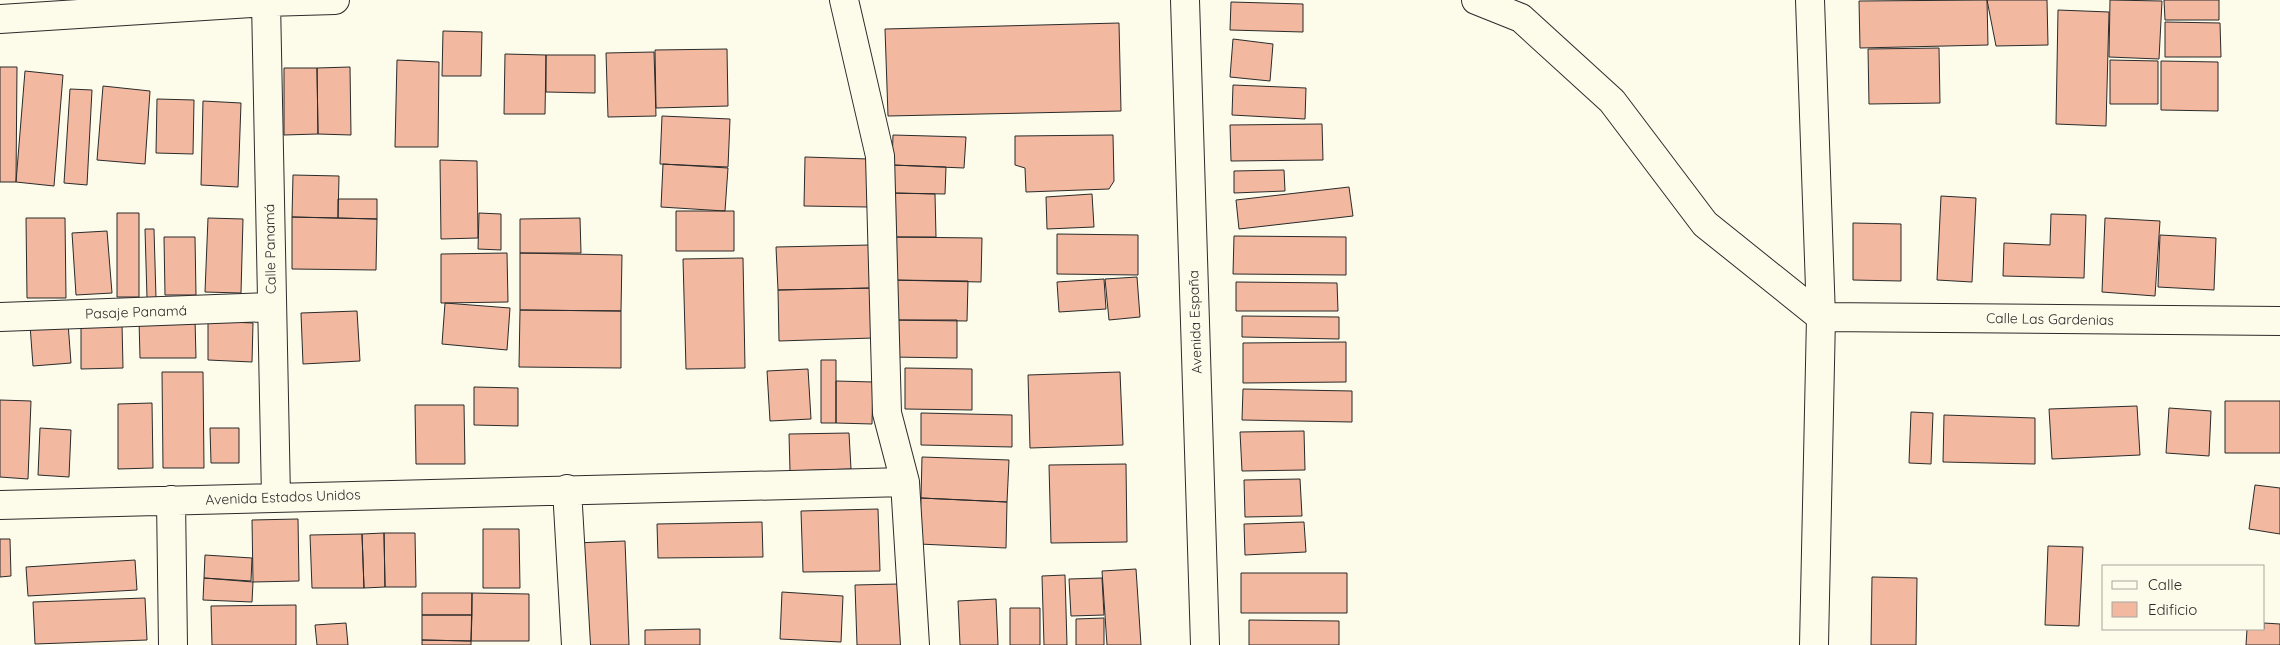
<svg xmlns="http://www.w3.org/2000/svg" width="2280" height="645" viewBox="0 0 2280 645" font-family="Quicksand,sans-serif">
	<style>
		.building { fill: #f2b8a0; stroke: #2b2b2b }
		.lines { fill: none; stroke-linecap: round; stroke-linejoin: round }
		.minor-casing { stroke: #2b2b2b; stroke-width: 30 }
		.minor { stroke: #fdfbea; stroke-width: 28 }
		.labels { text-anchor: middle; dominant-baseline: central; stroke-width: 4; stroke-linejoin: round; paint-order: stroke }
		.street-label { font-size: 14px; fill: #2b2b2b; stroke: #fdfbea }
	</style>
	<rect width="100%" height="100%" fill="#fdfbea"/>
	<path class="building" d="M1987,0H2047L2048,45L1996,46Z
		M1987,0L1988,45L1860,48L1859,1Z
		M2110,0L2162,1L2159,59L2109,57Z
		M2164,0H2219V20H2165Z
		M1231,2L1303,4V32L1230,30Z
		M2058,10L2109,12L2106,126L2056,124Z
		M2165,22L2220,23L2221,57H2165Z
		M1119,23L1121,111L888,116L885,29Z
		M443,31L482,32L481,76H442Z
		M1233,39L1273,44L1270,81L1230,77Z
		M1939,48L1940,103L1869,104L1868,49Z
		M727,49L728,106L656,108L655,50Z
		M654,52L656,116L608,117L606,53Z
		M505,54L546,55L545,114H504Z
		M546,55H595V93L546,92Z
		M397,60L439,62L438,147H395Z
		M2110,60L2158,61V104H2110Z
		M2161,61L2218,62V111L2161,110Z
		M0,67H17L16,182H0Z
		M350,67L351,135L318,134L317,68Z
		M284,68H317L318,134L284,135Z
		M25,71L63,75L54,186L16,182Z
		M1233,85L1306,88L1305,119L1232,115Z
		M103,86L150,91L145,164L97,160Z
		M70,89L92,90L87,185L64,183Z
		M157,99L194,100L193,154L156,153Z
		M203,101L241,103L238,187L201,185Z
		M662,116L730,119L728,167L660,164Z
		M1322,124L1323,160L1231,161L1230,125Z
		M893,135L966,137L964,168L892,165Z
		M1113,135L1114,181L1109,189L1026,192L1025,168L1015,165V136Z
		M805,157L869,159L868,207L804,206Z
		M440,160L477,161L478,238L441,239Z
		M663,164L728,168L725,211L661,207Z
		M892,165L946,167L945,194L892,193Z
		M1284,170L1285,191L1234,193V171Z
		M293,175L339,176L338,218L292,217Z
		M1349,187L1353,216L1239,229L1236,200Z
		M892,193L935,194L936,237H892Z
		M1092,194L1094,227L1047,229L1046,197Z
		M1941,196L1976,198L1972,282L1937,280Z
		M338,199H377V219L338,218Z
		M676,211H734V251H676Z
		M117,213H139V297H117Z
		M479,213L501,214V250L478,249Z
		M2051,214L2086,215L2084,278L2003,276L2004,243L2050,245Z
		M292,217L377,219L376,270L292,269Z
		M26,218H65L66,298H27Z
		M208,218L243,219L241,293L205,292Z
		M580,218L581,253H520V219Z
		M2105,218L2160,221L2155,296L2102,292Z
		M1853,223L1901,224V281L1853,280Z
		M145,229H154L156,298H147Z
		M107,231L112,293L76,295L72,233Z
		M1057,234L1138,235V275L1057,274Z
		M2160,235L2216,238L2214,290L2158,287Z
		M1234,236L1346,237V275L1233,274Z
		M164,237H195L196,295H165Z
		M892,237L982,238L981,282L891,280Z
		M870,245L872,288L778,290L776,247Z
		M507,253L508,302L441,303V254Z
		M520,253L622,255L621,311L520,310Z
		M743,258L745,368L686,369L683,259Z
		M1137,277L1140,317L1109,320L1105,279Z
		M1104,279L1106,309L1059,312L1057,282Z
		M891,280L968,281L967,321L891,320Z
		M1236,282L1337,283L1338,311H1236Z
		M872,288L873,338L779,341L778,290Z
		M445,303L510,308L507,350L442,344Z
		M520,310L621,311V368L519,367Z
		M357,311L360,361L303,364L301,313Z
		M1242,316L1339,317V339L1242,337Z
		M195,319L196,358H140L139,320Z
		M891,320H957V358L891,357Z
		M208,321L253,323L252,362L208,360Z
		M68,323L71,363L33,366L30,325Z
		M81,324H122L123,368L81,369Z
		M1346,342V382L1243,383V343Z
		M821,360H836V423H821Z
		M905,368L972,369V410L905,409Z
		M808,369L811,419L770,421L767,371Z
		M162,372H203L204,468H163Z
		M1120,372L1123,445L1030,448L1028,375Z
		M836,381L873,382L872,424L836,423Z
		M474,387L518,388V426L474,425Z
		M1243,389L1352,391V422L1242,420Z
		M0,400L31,401L28,479L0,477Z
		M2225,401H2280V453H2225Z
		M152,403L153,468L118,469V404Z
		M415,405H464L465,464H416Z
		M2137,406L2140,455L2052,459L2049,409Z
		M2169,408L2211,411L2209,456L2166,453Z
		M1911,412L1933,413L1931,464L1909,463Z
		M921,413L1012,415V447L921,445Z
		M1944,415L2035,418V464L1943,462Z
		M40,428L71,430L69,477L38,475Z
		M210,428H239V463H211Z
		M1304,431L1305,470L1242,471L1240,432Z
		M849,433L851,469L790,471L789,434Z
		M922,457L1009,460L1007,502L921,498Z
		M1126,464L1127,542L1051,543L1049,465Z
		M1300,479L1302,516L1245,517L1244,480Z
		M2255,485L2280,488V534L2249,529Z
		M921,498L1007,502L1006,548L919,544Z
		M878,509L880,571L803,572L801,511Z
		M298,519L299,581L253,582L252,520Z
		M762,522L763,557L658,558L657,524Z
		M1304,522L1306,552L1245,555L1244,524Z
		M483,529H519L520,588H483Z
		M384,533L385,587L364,588L362,534Z
		M384,533H415L416,587H385Z
		M362,534L364,588H312L310,535Z
		M0,539H10L11,576L0,577Z
		M625,541L629,645H580L575,543Z
		M2048,546L2083,547L2079,626L2045,625Z
		M205,555L252,558L251,581L204,578Z
		M135,560L137,590L28,596L26,567Z
		M1136,569L1141,645H1107L1102,571Z
		M1241,573H1347V613H1241Z
		M1065,575L1067,645H1044L1042,576Z
		M1872,577L1917,578L1916,645H1871Z
		M204,578L253,582L252,602L203,600Z
		M1102,578L1104,615L1071,616L1069,579Z
		M899,584L902,645H857L855,585Z
		M782,592L843,596L841,642L780,639Z
		M422,593H472V615H422Z
		M472,593L529,594V641H471Z
		M145,598L147,640L35,644L33,602Z
		M996,599L998,645H960L958,601Z
		M296,605V645H212L211,606Z
		M1010,608H1040V645H1010Z
		M422,615H472L471,641L422,640Z
		M1104,618V645H1076V619Z
		M1249,620L1339,621V645H1249Z
		M346,623L348,645H317L315,625Z
		M2264,623L2280,624V645H2246L2247,629H2264Z
		M700,629V645H645V630Z
		M422,640L471,641V645H422Z"/>
	<g class="lines">
		<g class="minor-casing">
			<path id="minor" d="M844,0L880,156L887,413L905,482
				M1185,0L1205,645
				M1476,0L1521,18L1612,101L1705,224L1821,317L2280,321
				M1810,0L1821,317L1814,645
				M266,2L276,497
				M0,19L266,2L335,0
				M0,317L271,307
				M567,489L576,645
				M171,500L173,645
				M0,505L905,482L915,645"/>
		</g>
		<use href="#minor" class="minor"/>
	</g>
	<g class="labels">
		<g class="street-label">
			<text transform="translate(270 249) rotate(-91)">Calle Panamá</text>
			<text transform="translate(136 312) rotate(-2)">Pasaje Panamá</text>
			<text transform="translate(2050 319) rotate(1)">Calle Las Gardenias</text>
			<text transform="translate(1195 322) rotate(-92)">Avenida España</text>
			<text transform="translate(283 497) rotate(-2)">Avenida Estados Unidos</text>
		</g>
	</g>
	<rect x="2102" y="565" width="162" height="65" fill="#fdfbea" stroke="#a9a89e"/>
	<rect x="2112" y="581" width="25" height="8" fill="#fdfbea" stroke="#a9a89e"/>
	<text x="2148" y="590" font-size="15" fill="#2b2b2b">Calle</text>
	<rect x="2112" y="602" width="25" height="15" fill="#f2b8a0" stroke="#a9a89e"/>
	<text x="2148" y="615" font-size="15" fill="#2b2b2b">Edificio</text>
</svg>
